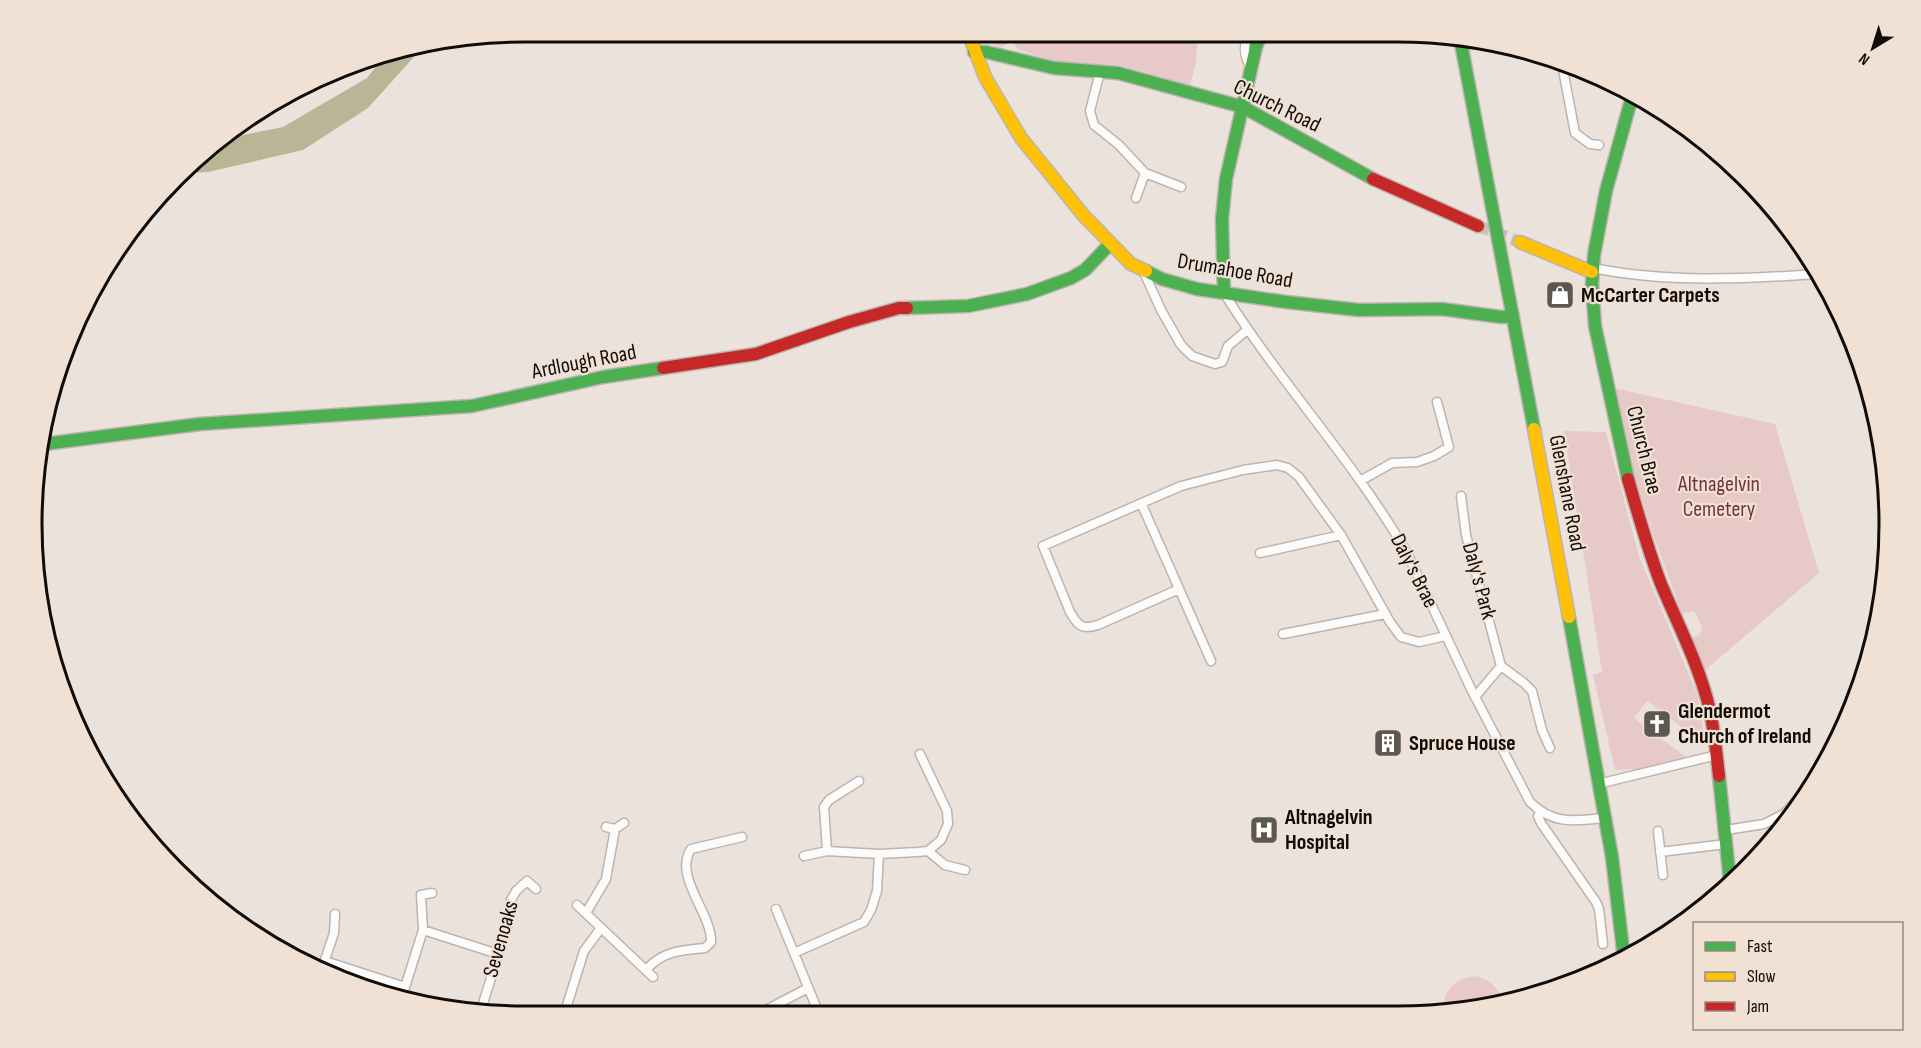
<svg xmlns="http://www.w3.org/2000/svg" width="1921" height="1048" viewBox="0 0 1921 1048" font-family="'Sofia Sans Condensed',sans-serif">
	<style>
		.green { fill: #e7cac8 }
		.water { fill: #bbb598 }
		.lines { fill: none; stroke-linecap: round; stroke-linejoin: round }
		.secondary-tunnel { stroke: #cac2bb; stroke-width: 12; stroke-dasharray: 12 6; stroke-linecap: butt }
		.street-casing { stroke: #bcb4af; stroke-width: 11 }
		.fast-casing { stroke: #bcb4af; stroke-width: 15 }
		.slow-casing { stroke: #bcb4af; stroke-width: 15 }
		.jam-casing { stroke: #bcb4af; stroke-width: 15 }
		.street { stroke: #fcfbfa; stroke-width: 8 }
		.fast { stroke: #4caf50; stroke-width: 12 }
		.slow { stroke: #ffc107; stroke-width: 12 }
		.jam { stroke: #c62828; stroke-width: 12 }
		.labels { text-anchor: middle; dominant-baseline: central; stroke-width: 4.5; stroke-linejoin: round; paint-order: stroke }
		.street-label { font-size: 22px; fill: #110c08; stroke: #f1e1d5 }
		.poi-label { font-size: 22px; font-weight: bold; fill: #110c08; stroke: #f1e1d5; text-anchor: start }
		.park-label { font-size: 22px; fill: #71363a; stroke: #f1e1d5 }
		.rim { fill: none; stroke: #110c08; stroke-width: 3 }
	</style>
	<rect width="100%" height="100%" fill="#ebe2db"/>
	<path class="green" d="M977,32H1198L1196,63L1190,85L1120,65L1065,63L1038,56L1018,49L1012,41L1001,47L980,40Z
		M1614,388L1775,424L1819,573L1704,671L1692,638L1699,635L1702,629L1697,615L1693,611L1682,614L1652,531L1621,433Z
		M1564,431L1606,432L1639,556L1698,696L1704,735L1701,741L1697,742L1695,730L1687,731L1647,701L1634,718L1686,757L1639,769L1615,770L1593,675L1602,672Z
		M1476,976C1490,980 1498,987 1503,1001L1461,1012H1445C1440,991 1456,978 1476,976Z"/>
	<path class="water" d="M421,49L368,108L303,150L208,172L187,173L218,140L283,127L367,78L386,54Z"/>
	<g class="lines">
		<path class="secondary-tunnel" d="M1478,226L1520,242"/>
		<g class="street-casing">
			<path id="street" d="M1249,32C1243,46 1243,57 1252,68
				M1562,64L1575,133L1590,144L1599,145
				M1100,72L1090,111L1094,125L1119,145L1145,173L1181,187
				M1136,198L1145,173
				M1593,268C1667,283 1743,279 1819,274
				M1143,270L1161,310L1181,345L1192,356L1215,364L1222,362L1228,346L1247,330
				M1224,293C1280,383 1354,461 1407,553L1472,691L1530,802C1553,825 1575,821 1604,818
				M1360,481L1392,463L1417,462L1434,456L1449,447L1437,402
				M1461,496L1466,535L1501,666L1475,697
				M1142,505L1211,661
				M1260,553L1341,535
				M1179,589L1098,625C1082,630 1078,626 1070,612L1043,546L1181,486L1243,470L1277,465L1288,468L1299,477L1341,535L1390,622L1401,637L1419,642L1446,636
				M1283,634L1385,614
				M1501,666L1524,683L1532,691L1542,730L1550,748
				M1598,784L1717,755
				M1540,812L1538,816L1541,823L1596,902L1599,909L1603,944
				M606,827L615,829L624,823
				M1726,830L1764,824L1784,814L1819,777
				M1658,831L1663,875
				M827,851L824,807L829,800L859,781
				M928,851L945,865L965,870
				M1660,852L1726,844
				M804,856L827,851L879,854L917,852L928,851L941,840L948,824L947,811L920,754
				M577,905L653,977
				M776,909L819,1014
				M586,913L606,879L615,829
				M423,930L498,954
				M794,953L864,922L871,910L877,891L879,854
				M325,961L405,987
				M322,969L334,933L335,914
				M646,970C662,951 682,950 705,948L711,942C712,913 673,877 691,849L742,837
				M401,1000L423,930L421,895L432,893
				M480,1013L507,927L511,900L516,891L527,881L536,889
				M564,1015L584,951L601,928
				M756,1015L808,988"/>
		</g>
		<g class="fast-casing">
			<path id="fast" d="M1460,38L1534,429
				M974,52H986L1054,68L1118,73L1243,107L1373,179
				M1146,271L1162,279L1197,289L1286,302L1359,310L1442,309L1501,317L1513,316
				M1224,293L1222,219L1226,179L1256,47L1262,32
				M907,308L968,306L1027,294L1071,278L1085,270L1110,244
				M44,444L200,424L472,406L603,377L663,368
				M1628,479L1595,326L1592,284L1594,255L1606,191L1633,93
				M1569,617L1612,857L1624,958
				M1719,776L1730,882"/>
		</g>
		<g class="slow-casing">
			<path id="slow" d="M968,32L985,77L1021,138L1084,216L1131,264L1146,271
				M1520,242L1592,272
				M1534,429L1569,617"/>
		</g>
		<g class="jam-casing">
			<path id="jam" d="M1373,179L1478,226
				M663,368L756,354L849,322L899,308H907
				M1628,479C1638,514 1648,550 1661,584C1677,622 1696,659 1707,699C1714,724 1716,750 1719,776"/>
		</g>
		<use href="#street" class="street"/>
		<use href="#fast" class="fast"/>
		<use href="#slow" class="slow"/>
		<use href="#jam" class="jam"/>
	</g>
	<defs>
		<g id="shop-square" transform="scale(1.5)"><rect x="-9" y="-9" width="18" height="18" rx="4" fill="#5d5752" stroke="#f1e1d5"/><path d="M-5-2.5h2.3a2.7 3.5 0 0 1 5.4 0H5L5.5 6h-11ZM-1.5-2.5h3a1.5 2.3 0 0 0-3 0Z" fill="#fff"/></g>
		<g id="church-square" transform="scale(1.5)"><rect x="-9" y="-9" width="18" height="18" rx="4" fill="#5d5752" stroke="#f1e1d5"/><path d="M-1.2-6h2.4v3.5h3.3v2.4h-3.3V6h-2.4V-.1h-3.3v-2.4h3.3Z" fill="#fff"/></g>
		<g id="building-square" transform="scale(1.5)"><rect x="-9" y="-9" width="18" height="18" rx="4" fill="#5d5752" stroke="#f1e1d5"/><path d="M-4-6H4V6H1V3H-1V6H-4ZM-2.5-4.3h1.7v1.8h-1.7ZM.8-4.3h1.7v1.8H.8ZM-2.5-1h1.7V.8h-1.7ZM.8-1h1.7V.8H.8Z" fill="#fff"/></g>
		<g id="hospital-square" transform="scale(1.5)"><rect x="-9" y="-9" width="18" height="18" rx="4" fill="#5d5752" stroke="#f1e1d5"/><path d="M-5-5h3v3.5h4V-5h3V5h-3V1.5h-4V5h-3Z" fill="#fff"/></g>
	</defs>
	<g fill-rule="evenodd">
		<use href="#shop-square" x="1560" y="295"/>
		<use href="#church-square" x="1657" y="724"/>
		<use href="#building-square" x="1388" y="743"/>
		<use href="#hospital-square" x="1264" y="830"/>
	</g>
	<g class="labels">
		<g class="street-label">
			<text transform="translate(1277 106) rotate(26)">Church Road</text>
			<text transform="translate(1235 271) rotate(10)">Drumahoe Road</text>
			<text transform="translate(584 362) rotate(-11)">Ardlough Road</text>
			<text transform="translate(1644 450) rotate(76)">Church Brae</text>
			<text transform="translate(1567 493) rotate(79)">Glenshane Road</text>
			<text transform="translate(1414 571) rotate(63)">Daly's Brae</text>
			<text transform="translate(1479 581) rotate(75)">Daly's Park</text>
			<text transform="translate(501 939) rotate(-74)">Sevenoaks</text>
		</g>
		<g class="poi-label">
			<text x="1581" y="295">McCarter Carpets</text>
			<text x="1678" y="711">Glendermot<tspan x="1678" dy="25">Church of Ireland</tspan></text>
			<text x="1409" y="743">Spruce House</text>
			<text x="1285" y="817">Altnagelvin<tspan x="1285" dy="25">Hospital</tspan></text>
		</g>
		<g class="park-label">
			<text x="1719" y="484">Altnagelvin<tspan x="1719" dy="25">Cemetery</tspan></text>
		</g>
	</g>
	<path d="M0 0H1921V1048H0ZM524 42H1397A482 482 0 0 1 1879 524V524A482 482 0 0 1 1397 1006H524A482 482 0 0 1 42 524V524A482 482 0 0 1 524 42Z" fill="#f1e1d5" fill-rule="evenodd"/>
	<path class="rim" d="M524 42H1397A482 482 0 0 1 1879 524V524A482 482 0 0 1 1397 1006H524A482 482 0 0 1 42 524V524A482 482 0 0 1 524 42Z"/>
	<rect x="1693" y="922" width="210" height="108" fill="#f1e1d5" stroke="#978c83" stroke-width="1.5"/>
	<rect x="1705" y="942" width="30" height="9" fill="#4caf50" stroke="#978c83" stroke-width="1.5"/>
	<text x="1747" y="952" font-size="18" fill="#110c08">Fast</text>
	<rect x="1705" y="972" width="30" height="9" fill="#ffc107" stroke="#978c83" stroke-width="1.5"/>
	<text x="1747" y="982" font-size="18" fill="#110c08">Slow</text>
	<rect x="1705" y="1002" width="30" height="9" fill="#c62828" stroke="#978c83" stroke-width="1.5"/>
	<text x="1747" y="1012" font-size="18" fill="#110c08">Jam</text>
	<g transform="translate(1873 48) rotate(218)" stroke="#f1e1d5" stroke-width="4.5" paint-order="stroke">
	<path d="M0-4.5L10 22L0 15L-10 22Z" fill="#110c08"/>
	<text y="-9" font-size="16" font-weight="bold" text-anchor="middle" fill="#110c08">N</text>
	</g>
</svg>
